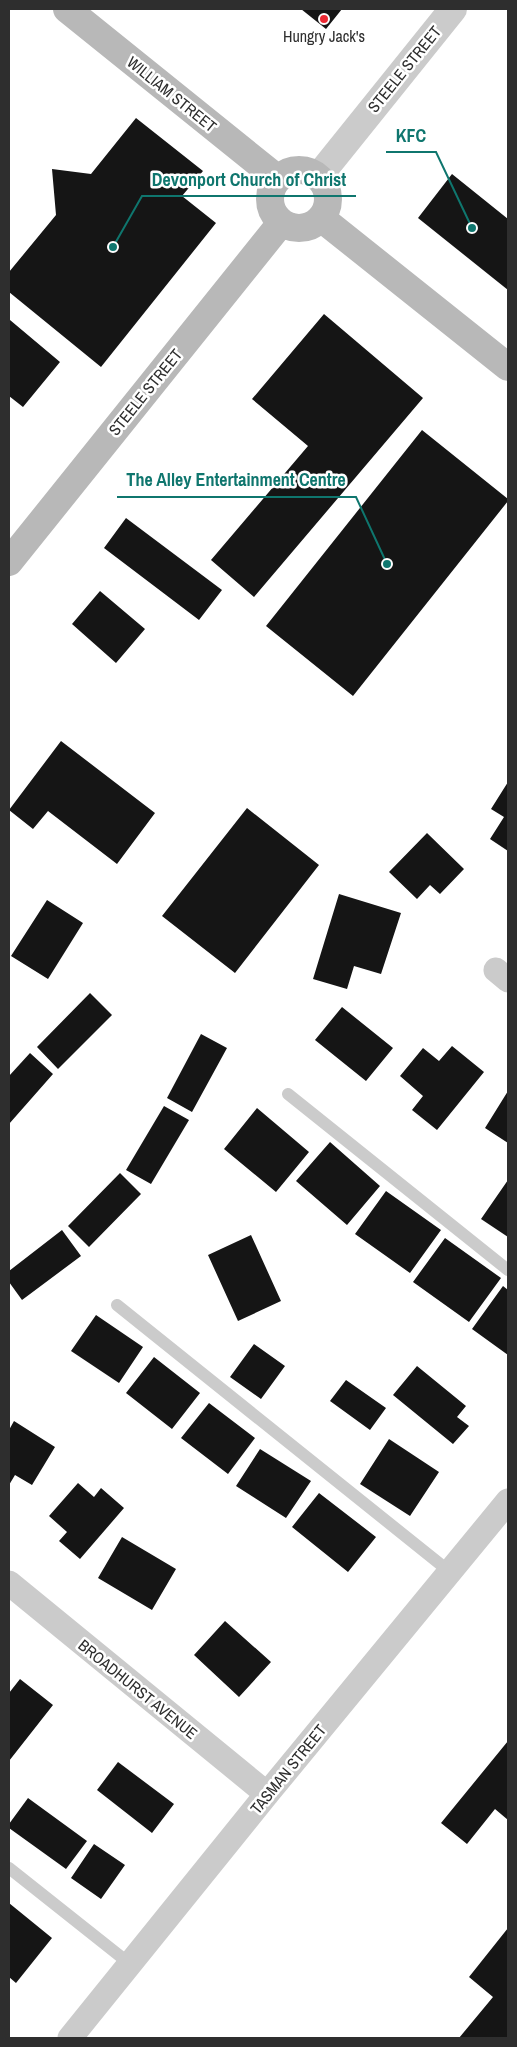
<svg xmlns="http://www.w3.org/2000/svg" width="517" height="2047" viewBox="0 0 517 2047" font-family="'Archivo Narrow',sans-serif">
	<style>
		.building { fill: #151515 }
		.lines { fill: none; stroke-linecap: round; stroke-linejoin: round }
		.service { stroke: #cbcbcb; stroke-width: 12 }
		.minor { stroke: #cbcbcb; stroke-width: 25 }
		.tertiary { stroke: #cbcbcb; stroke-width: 28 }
		.secondary { stroke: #b8b8b8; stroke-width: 28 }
		.poi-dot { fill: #ed2933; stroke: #fff; stroke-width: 2 }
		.labels { text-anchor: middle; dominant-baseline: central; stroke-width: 5; stroke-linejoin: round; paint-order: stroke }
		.poi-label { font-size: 16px; fill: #2e2e2e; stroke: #fff }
		.street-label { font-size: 16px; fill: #2e2e2e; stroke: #fff }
		.leader { fill: none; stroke: #0f766e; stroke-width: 2 }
		.callout-dot { fill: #0f766e; stroke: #fff; stroke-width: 2 }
		.callout-label { font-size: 18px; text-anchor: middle; font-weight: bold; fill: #0f766e; stroke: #fff; stroke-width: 5; stroke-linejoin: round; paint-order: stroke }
	</style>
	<rect width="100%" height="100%" fill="#fff"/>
	<path class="building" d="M301,9H342L326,29Z
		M136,118L203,171L182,196L216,223L101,367L9,292V272L56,215L52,169L91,174Z
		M452,174L508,219V290L418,218Z
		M324,314L423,398L254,597L211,560L308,446L252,399Z
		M10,320L60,362L23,407L9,396Z
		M422,430L508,499V501L353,696L266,626Z
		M126,518L222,590L199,620L104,548Z
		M100,591L145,629L116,663L72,624Z
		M61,741L155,813L117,864L48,811L33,829L9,810Z
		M508,782V851L490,839L504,817L491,809Z
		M247,808L319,865L235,973L162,916Z
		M427,833L464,869L440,894L430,885L417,899L389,872Z
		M339,894L401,913L381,974L354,966L347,989L313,979Z
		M47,900L83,923L48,979L11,956Z
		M90,993L112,1015L58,1069L37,1047Z
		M342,1007L393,1048L366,1081L315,1040Z
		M201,1034L227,1048L192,1112L167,1098Z
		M452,1046L484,1072L437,1130L412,1110L423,1096L400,1076L423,1048L439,1061Z
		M30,1053L53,1074L9,1124V1076Z
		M508,1091V1143L485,1128Z
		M164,1106L189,1120L151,1184L126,1170Z
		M257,1108L309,1152L276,1192L224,1149Z
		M330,1142L380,1186L347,1225L296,1181Z
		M120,1173L141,1194L89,1247L68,1226Z
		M508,1180V1237L481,1219Z
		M386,1191L441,1230L410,1273L355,1234Z
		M62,1230L81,1256L22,1300L9,1282V1271Z
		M251,1235L281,1301L238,1321L208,1255Z
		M445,1238L501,1278L469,1322L413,1282Z
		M503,1286L508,1290V1355L472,1329Z
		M96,1315L143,1347L119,1383L71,1351Z
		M254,1344L285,1366L261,1399L230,1377Z
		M154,1357L200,1393L172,1429L126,1393Z
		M417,1366L466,1406L457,1417L469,1426L453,1444L393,1395Z
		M346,1380L386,1408L370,1430L330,1401Z
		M209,1403L255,1438L228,1474L181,1438Z
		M14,1421L55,1447L32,1485L15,1475L9,1485V1430Z
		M389,1439L439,1472L410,1516L360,1484Z
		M260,1449L311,1481L286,1518L236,1486Z
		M78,1483L94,1497L101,1488L124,1508L80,1559L59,1541L67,1532L49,1516Z
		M319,1493L376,1537L348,1572L292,1527Z
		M122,1537L176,1569L152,1610L98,1578Z
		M225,1621L271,1662L239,1697L194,1655Z
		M20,1679L53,1705L9,1761V1693Z
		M508,1741V1820L495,1809L467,1844L441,1823Z
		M118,1762L174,1804L152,1833L97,1790Z
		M28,1798L87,1841L66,1869L9,1828V1824Z
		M94,1844L125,1865L101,1899L71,1878Z
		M9,1903L52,1938L16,1983L9,1977Z
		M508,1928V2038H459L493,1997L469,1977Z"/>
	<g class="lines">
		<path class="service" d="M288,1094L508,1270
			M117,1305L450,1572
			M9,1868L130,1964"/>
		<path class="minor" d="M496,970L508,980
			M9,1583L267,1794
			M70,2038L267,1794L508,1501"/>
		<path class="tertiary" d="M318,177L453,9"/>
		<path class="secondary" d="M67,9L278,179
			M270 199a29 29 0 1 1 58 0a29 29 0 1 1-58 0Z
			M321,218L508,367
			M9,562L281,223"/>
	</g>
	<circle class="poi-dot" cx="324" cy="19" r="5"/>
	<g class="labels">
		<g class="poi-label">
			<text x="324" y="36">Hungry Jack's</text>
		</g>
		<g class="street-label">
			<text transform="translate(404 69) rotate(-51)">STEELE STREET</text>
			<text transform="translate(172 94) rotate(39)">WILLIAM STREET</text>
			<text transform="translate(145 392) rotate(-51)">STEELE STREET</text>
			<text transform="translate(138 1689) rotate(39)">BROADHURST AVENUE</text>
			<text transform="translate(288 1769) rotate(-51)">TASMAN STREET</text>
		</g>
	</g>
	<path class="leader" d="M472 228L436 152H386M113 247L142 196H356M387 564L356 497H117"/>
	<g class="callout-dot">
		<circle cx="472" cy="228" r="5"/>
		<circle cx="113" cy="247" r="5"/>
		<circle cx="387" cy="564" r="5"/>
	</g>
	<g class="callout-label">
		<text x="411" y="142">KFC</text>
		<text x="249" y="186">Devonport Church of Christ</text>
		<text x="236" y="486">The Alley Entertainment Centre</text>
	</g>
	<rect width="517" height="2047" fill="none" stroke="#2e2e2e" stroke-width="20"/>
</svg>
